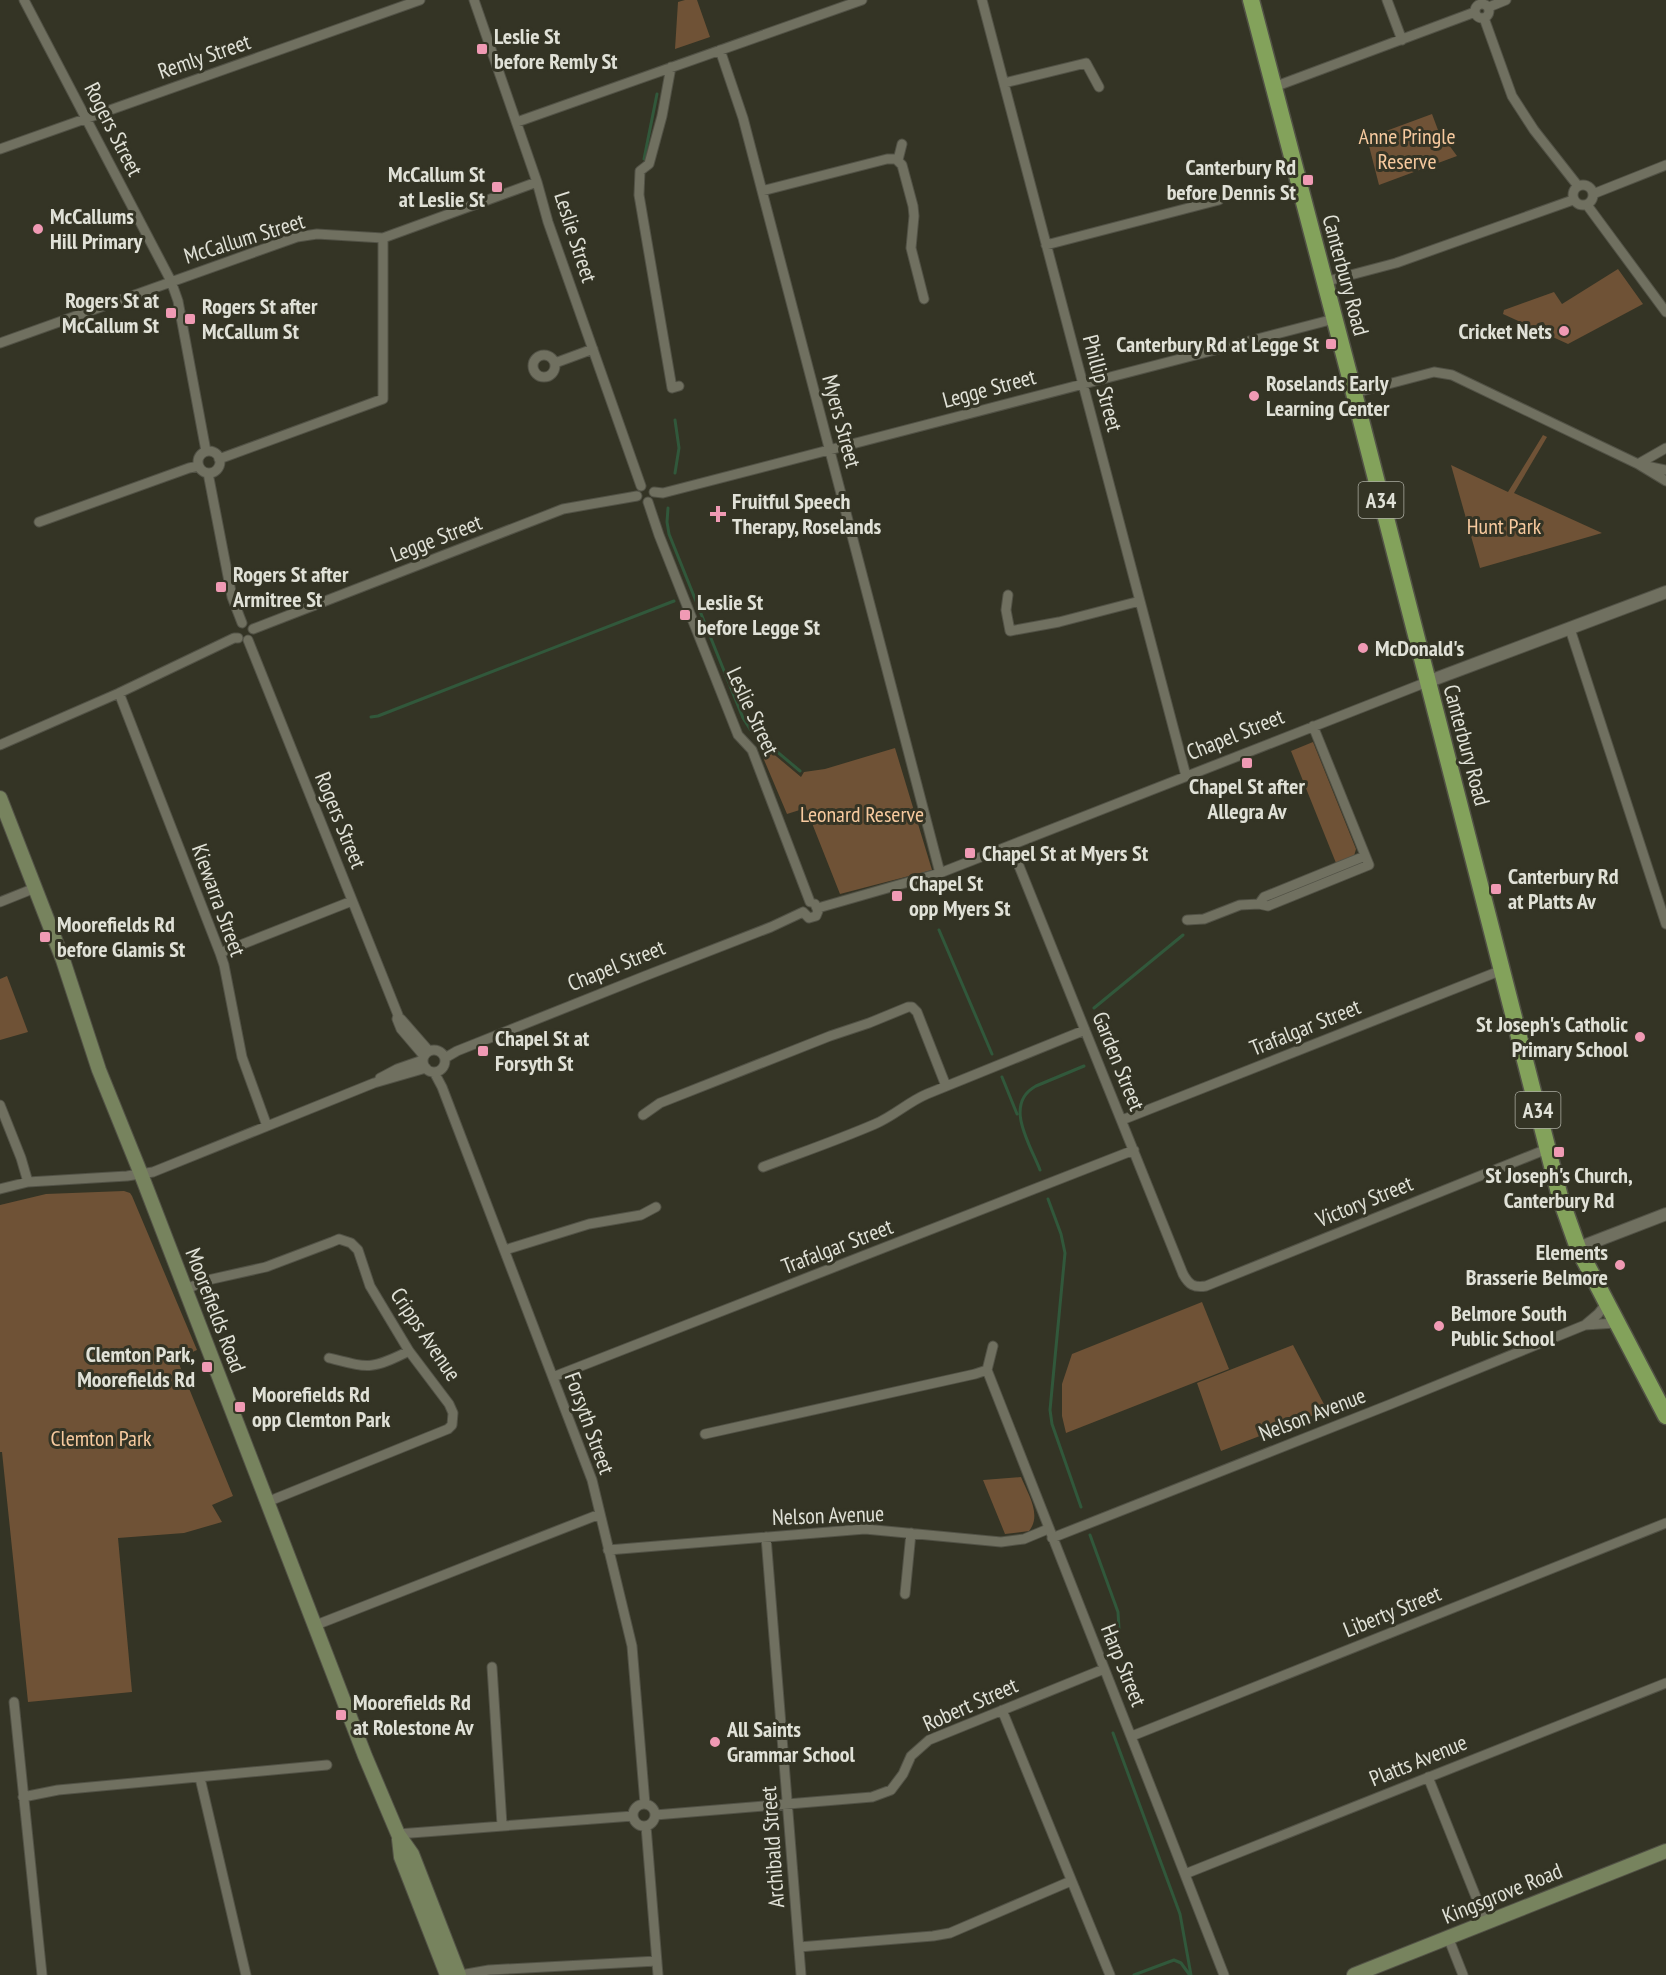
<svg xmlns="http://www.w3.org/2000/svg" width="1666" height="1975" viewBox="0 0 1666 1975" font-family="'PT Sans Narrow',sans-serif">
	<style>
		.green { fill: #6f5236 }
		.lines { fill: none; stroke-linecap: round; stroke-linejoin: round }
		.stream { stroke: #31583b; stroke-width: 3 }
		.minor-casing { stroke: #525246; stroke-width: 11 }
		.tertiary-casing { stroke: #525246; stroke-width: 14 }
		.secondary-casing { stroke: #525246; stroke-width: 16 }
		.trunk-casing { stroke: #525246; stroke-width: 19 }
		.minor { stroke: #707060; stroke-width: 9 }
		.tertiary { stroke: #707060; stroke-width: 12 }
		.secondary { stroke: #77835e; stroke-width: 14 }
		.trunk { stroke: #83a25b; stroke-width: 16 }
		.poi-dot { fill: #f09ab4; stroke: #343425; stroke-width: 2 }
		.labels { text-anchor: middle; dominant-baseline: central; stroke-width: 6; stroke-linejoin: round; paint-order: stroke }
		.shield { fill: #343425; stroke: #acada2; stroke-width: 1.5 }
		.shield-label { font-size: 21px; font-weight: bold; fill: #e0e1d7 }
		.poi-label { font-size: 22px; font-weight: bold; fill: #e0e1d7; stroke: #343425; text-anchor: start }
		.street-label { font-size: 22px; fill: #e0e1d7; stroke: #343425 }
		.park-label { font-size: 22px; fill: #f7ca9f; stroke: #343425 }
	</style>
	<rect width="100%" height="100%" fill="#343425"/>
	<path class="green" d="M685,0H697L710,37L675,49L678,2Z
		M1432,114L1438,130L1457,156L1379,185L1367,138Z
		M1618,269L1643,304L1568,344L1503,314L1504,310L1554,292L1562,304Z
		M1543,435L1547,437L1514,493L1602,533L1480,568L1451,465L1508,492Z
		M1313,742L1356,849L1354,856L1336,863L1291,751Z
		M764,746L801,777L804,772L825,769L895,748L932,870L840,894L806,808L787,814L762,755Z
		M7,976L28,1032L0,1040V979Z
		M124,1191L130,1193L132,1196L197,1350L177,1359L233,1496L212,1505L222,1522L184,1533L118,1538L132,1692L28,1702L2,1452H0V1205L46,1194Z
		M1202,1302L1229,1369L1066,1433L1062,1416V1384L1072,1354Z
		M1293,1345L1327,1410L1221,1451L1197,1383Z
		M1021,1477C1028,1494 1042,1515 1029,1531L1005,1534L983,1480Z"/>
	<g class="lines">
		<path class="stream" d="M644,159L657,94
			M675,473L679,448L675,420
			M668,508L667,522L669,534L743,718L750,729L800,771
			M371,717L378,716L674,601
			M939,930L992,1054
			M1094,1008L1183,935
			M1002,1077L1017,1114
			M1040,1170C1030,1144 1003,1104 1036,1086L1084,1066
			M1048,1199L1061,1234L1065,1253L1050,1410L1052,1424L1081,1507
			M1090,1535L1118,1612L1119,1629
			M1113,1733L1180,1914L1191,1975
			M1134,1975L1174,1960L1181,1963L1189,1974"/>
		<g class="minor-casing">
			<path id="minor" d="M24,0L171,281L178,301L206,451
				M474,0L537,182L548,222L641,486
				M982,0L1186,776
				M1387,0L1402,40
				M1475 11a7 7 0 1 1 14 0a7 7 0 1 1-14 0Z
				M1489,7L1506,0
				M1484,18L1512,96L1534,130L1578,186
				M720,50L743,118L940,873
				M671,67L662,116L649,164L640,171L639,195L672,388L679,386
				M1004,83L1086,63L1099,87
				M1274,87L1475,12
				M517,122L862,0
				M0,149L420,0
				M898,160L902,144
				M1573 195a10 10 0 1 1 20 0a10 10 0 1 1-20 0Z
				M762,191L887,159H896L902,165L913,206L914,216L911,248L924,299
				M1593,194L1666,165
				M1587,205L1666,312
				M1046,245L1219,200
				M1324,282L1396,263L1573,200
				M0,343L297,237L317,234L383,238L537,182
				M533 366a11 11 0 1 1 22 0a11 11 0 1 1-22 0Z
				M555,363L593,349
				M1354,393L1434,372L1452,375L1638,464L1666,481
				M198 462a11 11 0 1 1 22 0a11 11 0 1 1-22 0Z
				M219,459L383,399V238
				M1638,464L1666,448
				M1646,466L1666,470
				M208,473L232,597L242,623
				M654,492L663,493L1334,319
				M648,502L659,535L738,735L752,750L810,902
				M39,522L189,468L199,466
				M1008,595L1006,610L1010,631L1059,622L1140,601
				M253,629L563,509L637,496
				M1570,629L1666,924
				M248,640L398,1015L397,1019L401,1029L424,1056
				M119,693L220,953L224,965L242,1057L267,1126
				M1313,726L1369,865L1268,906L1259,904L1264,897L1365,856
				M0,745L119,693L234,638H238
				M1011,846L1183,1274C1189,1285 1194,1288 1206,1286L1547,1149
				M0,902L35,888
				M818,908L940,873L1427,682
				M803,912L809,918L816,916L818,911L815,904
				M1187,920L1204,919L1240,905L1259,904
				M220,953L352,901
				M401,1019L429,1051
				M423 1061a11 11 0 1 1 22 0a11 11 0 1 1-22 0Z
				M445,1058L457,1051L645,976L771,927L803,912
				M434,1072L442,1087L592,1480L632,1646L645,1804
				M380,1078L397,1069L423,1060
				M0,1105L21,1158L28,1182
				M643,1115L660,1103L830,1036L869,1023L908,1007H912L917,1012L946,1086
				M1122,1120L1502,970
				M763,1167C800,1153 838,1140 875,1124C894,1116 908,1102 927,1094L1085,1030
				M0,1189L28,1182L127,1176L153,1172L374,1083L426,1068
				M505,1250L589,1224L641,1215L656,1207
				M186,1289L208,1280L266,1267L332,1242L339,1239L351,1243L358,1250L370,1286L409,1351L449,1404L453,1413L452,1425L448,1429L267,1502
				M1585,1325L1616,1323
				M329,1358C369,1368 371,1370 409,1351
				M987,1370C1066,1572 1146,1773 1224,1975
				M987,1370L993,1346
				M553,1377L1134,1150
				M705,1434L975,1374L987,1370
				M766,1537L801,1975
				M1052,1538L1391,1404L1585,1325L1598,1314L1606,1304
				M608,1550L865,1529L1001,1542L1024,1539L1048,1529
				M905,1594L911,1533
				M316,1625L600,1514
				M492,1667L502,1825
				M14,1702L42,1975
				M1002,1710L1110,1975
				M1132,1736L1666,1523
				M1428,1777L1486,1922
				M200,1778L246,1975
				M23,1797L58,1790L327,1765
				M633 1815a11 11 0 1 1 22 0a11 11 0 1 1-22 0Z
				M655,1815L872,1797L891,1790L903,1774L911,1756L929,1740L1104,1669
				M646,1826L658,1975
				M398,1834L633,1816
				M1185,1874L1666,1683
				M1448,1937L1463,1975
				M799,1947L933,1936L950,1933L1071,1881
				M461,1975L489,1970L657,1961"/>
		</g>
		<g class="tertiary-casing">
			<path id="tertiary" d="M1427,682L1666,592
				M1578,1248L1666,1214"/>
		</g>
		<g class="secondary-casing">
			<path id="secondary" d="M0,798L63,960L99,1070L141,1174L365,1756L398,1834L412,1854L459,1975
				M399,1839L401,1857L447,1975
				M1354,1975L1666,1851"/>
		</g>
		<g class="trunk-casing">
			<path id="trunk" d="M1251,0L1354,393L1560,1197L1578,1248L1666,1416"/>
		</g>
		<use href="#minor" class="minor"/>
		<use href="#tertiary" class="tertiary"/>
		<use href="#secondary" class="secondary"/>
		<use href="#trunk" class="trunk"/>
	</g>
	<g class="poi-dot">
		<rect x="476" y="43" width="12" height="12" rx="3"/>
		<rect x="1302" y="174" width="12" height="12" rx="3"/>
		<rect x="491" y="181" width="12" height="12" rx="3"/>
		<circle cx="38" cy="229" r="6"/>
		<rect x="165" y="307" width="12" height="12" rx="3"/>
		<rect x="184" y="313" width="12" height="12" rx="3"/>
		<circle cx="1564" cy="331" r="6"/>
		<rect x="1325" y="338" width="12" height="12" rx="3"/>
		<circle cx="1254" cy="396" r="6"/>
		<path d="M715 505h6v6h6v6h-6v6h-6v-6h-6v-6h6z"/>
		<rect x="215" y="581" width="12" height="12" rx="3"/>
		<rect x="679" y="609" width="12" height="12" rx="3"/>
		<circle cx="1363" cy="648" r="6"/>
		<rect x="1241" y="757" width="12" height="12" rx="3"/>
		<rect x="964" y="847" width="12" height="12" rx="3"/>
		<rect x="1490" y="883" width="12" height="12" rx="3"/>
		<rect x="891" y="890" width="12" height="12" rx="3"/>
		<rect x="39" y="931" width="12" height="12" rx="3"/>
		<circle cx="1640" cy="1037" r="6"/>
		<rect x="477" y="1045" width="12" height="12" rx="3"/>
		<rect x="1553" y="1146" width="12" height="12" rx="3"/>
		<circle cx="1620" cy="1265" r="6"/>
		<circle cx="1439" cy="1326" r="6"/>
		<rect x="201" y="1361" width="12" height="12" rx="3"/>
		<rect x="234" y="1401" width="12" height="12" rx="3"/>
		<rect x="335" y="1709" width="12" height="12" rx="3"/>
		<circle cx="715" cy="1742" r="6"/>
	</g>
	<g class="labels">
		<g class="shield">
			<rect x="1358.5" y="482" width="45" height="36" rx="4.5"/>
			<rect x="1515.5" y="1092" width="45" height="36" rx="4.5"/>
		</g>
		<g class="shield-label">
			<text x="1381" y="500">A34</text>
			<text x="1538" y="1110">A34</text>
		</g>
		<g class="poi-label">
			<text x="494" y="36">Leslie St<tspan x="494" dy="25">before Remly St</tspan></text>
			<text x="1296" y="167" text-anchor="end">Canterbury Rd<tspan x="1296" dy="25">before Dennis St</tspan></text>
			<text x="485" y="174" text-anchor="end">McCallum St<tspan x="485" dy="25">at Leslie St</tspan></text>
			<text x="50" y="216">McCallums<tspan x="50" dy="25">Hill Primary</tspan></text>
			<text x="159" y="300" text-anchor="end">Rogers St at<tspan x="159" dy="25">McCallum St</tspan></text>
			<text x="202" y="306">Rogers St after<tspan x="202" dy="25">McCallum St</tspan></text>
			<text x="1552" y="331" text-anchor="end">Cricket Nets</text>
			<text x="1319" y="344" text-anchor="end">Canterbury Rd at Legge St</text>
			<text x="1266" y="383">Roselands Early<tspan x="1266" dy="25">Learning Center</tspan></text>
			<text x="732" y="501">Fruitful Speech<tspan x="732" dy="25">Therapy, Roselands</tspan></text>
			<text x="233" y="574">Rogers St after<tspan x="233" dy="25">Armitree St</tspan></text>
			<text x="697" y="602">Leslie St<tspan x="697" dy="25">before Legge St</tspan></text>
			<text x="1375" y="648">McDonald's</text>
			<text x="1247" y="786" text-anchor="middle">Chapel St after<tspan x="1247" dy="25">Allegra Av</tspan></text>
			<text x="982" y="853">Chapel St at Myers St</text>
			<text x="1508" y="876">Canterbury Rd<tspan x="1508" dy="25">at Platts Av</tspan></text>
			<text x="909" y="883">Chapel St<tspan x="909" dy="25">opp Myers St</tspan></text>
			<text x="57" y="924">Moorefields Rd<tspan x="57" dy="25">before Glamis St</tspan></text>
			<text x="1628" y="1024" text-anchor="end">St Joseph's Catholic<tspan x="1628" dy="25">Primary School</tspan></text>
			<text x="495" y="1038">Chapel St at<tspan x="495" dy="25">Forsyth St</tspan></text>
			<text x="1559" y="1175" text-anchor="middle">St Joseph's Church,<tspan x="1559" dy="25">Canterbury Rd</tspan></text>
			<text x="1608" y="1252" text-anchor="end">Elements<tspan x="1608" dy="25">Brasserie Belmore</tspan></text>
			<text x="1451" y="1313">Belmore South<tspan x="1451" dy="25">Public School</tspan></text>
			<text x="195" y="1354" text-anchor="end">Clemton Park,<tspan x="195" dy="25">Moorefields Rd</tspan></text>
			<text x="252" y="1394">Moorefields Rd<tspan x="252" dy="25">opp Clemton Park</tspan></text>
			<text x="353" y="1702">Moorefields Rd<tspan x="353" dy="25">at Rolestone Av</tspan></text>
			<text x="727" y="1729">All Saints<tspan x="727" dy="25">Grammar School</tspan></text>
		</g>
		<g class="street-label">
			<text transform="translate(204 56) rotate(-19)">Remly Street</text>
			<text transform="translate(114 129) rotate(63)">Rogers Street</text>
			<text transform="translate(576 237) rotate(72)">Leslie Street</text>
			<text transform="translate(244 238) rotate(-17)">McCallum Street</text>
			<text transform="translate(1346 275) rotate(75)">Canterbury Road</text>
			<text transform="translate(1103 383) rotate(75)">Phillip Street</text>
			<text transform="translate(989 388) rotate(-15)">Legge Street</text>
			<text transform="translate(842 421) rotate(75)">Myers Street</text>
			<text transform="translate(436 538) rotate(-21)">Legge Street</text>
			<text transform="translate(753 711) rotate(65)">Leslie Street</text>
			<text transform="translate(1235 734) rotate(-22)">Chapel Street</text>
			<text transform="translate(1467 745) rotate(75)">Canterbury Road</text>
			<text transform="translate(341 820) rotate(68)">Rogers Street</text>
			<text transform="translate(219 900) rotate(70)">Kiewarra Street</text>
			<text transform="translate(616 965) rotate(-22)">Chapel Street</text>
			<text transform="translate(1305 1027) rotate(-22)">Trafalgar Street</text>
			<text transform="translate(1119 1061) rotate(68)">Garden Street</text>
			<text transform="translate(1364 1201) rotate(-22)">Victory Street</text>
			<text transform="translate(837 1246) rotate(-21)">Trafalgar Street</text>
			<text transform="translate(216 1310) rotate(69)">Moorefields Road</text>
			<text transform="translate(426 1334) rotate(56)">Cripps Avenue</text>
			<text transform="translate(1312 1414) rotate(-21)">Nelson Avenue</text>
			<text transform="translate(590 1423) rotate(70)">Forsyth Street</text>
			<text transform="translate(828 1515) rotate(-2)">Nelson Avenue</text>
			<text transform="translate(1392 1611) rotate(-22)">Liberty Street</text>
			<text transform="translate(1124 1665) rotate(68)">Harp Street</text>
			<text transform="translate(970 1704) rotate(-24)">Robert Street</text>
			<text transform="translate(1418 1760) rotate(-22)">Platts Avenue</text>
			<text transform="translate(772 1847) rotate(-94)">Archibald Street</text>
			<text transform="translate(1502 1893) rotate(-22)">Kingsgrove Road</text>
		</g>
		<g class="park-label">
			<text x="1407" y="136">Anne Pringle<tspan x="1407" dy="25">Reserve</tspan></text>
			<text x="1504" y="526">Hunt Park</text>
			<text x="862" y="814">Leonard Reserve</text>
			<text x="101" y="1438">Clemton Park</text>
		</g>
	</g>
</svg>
